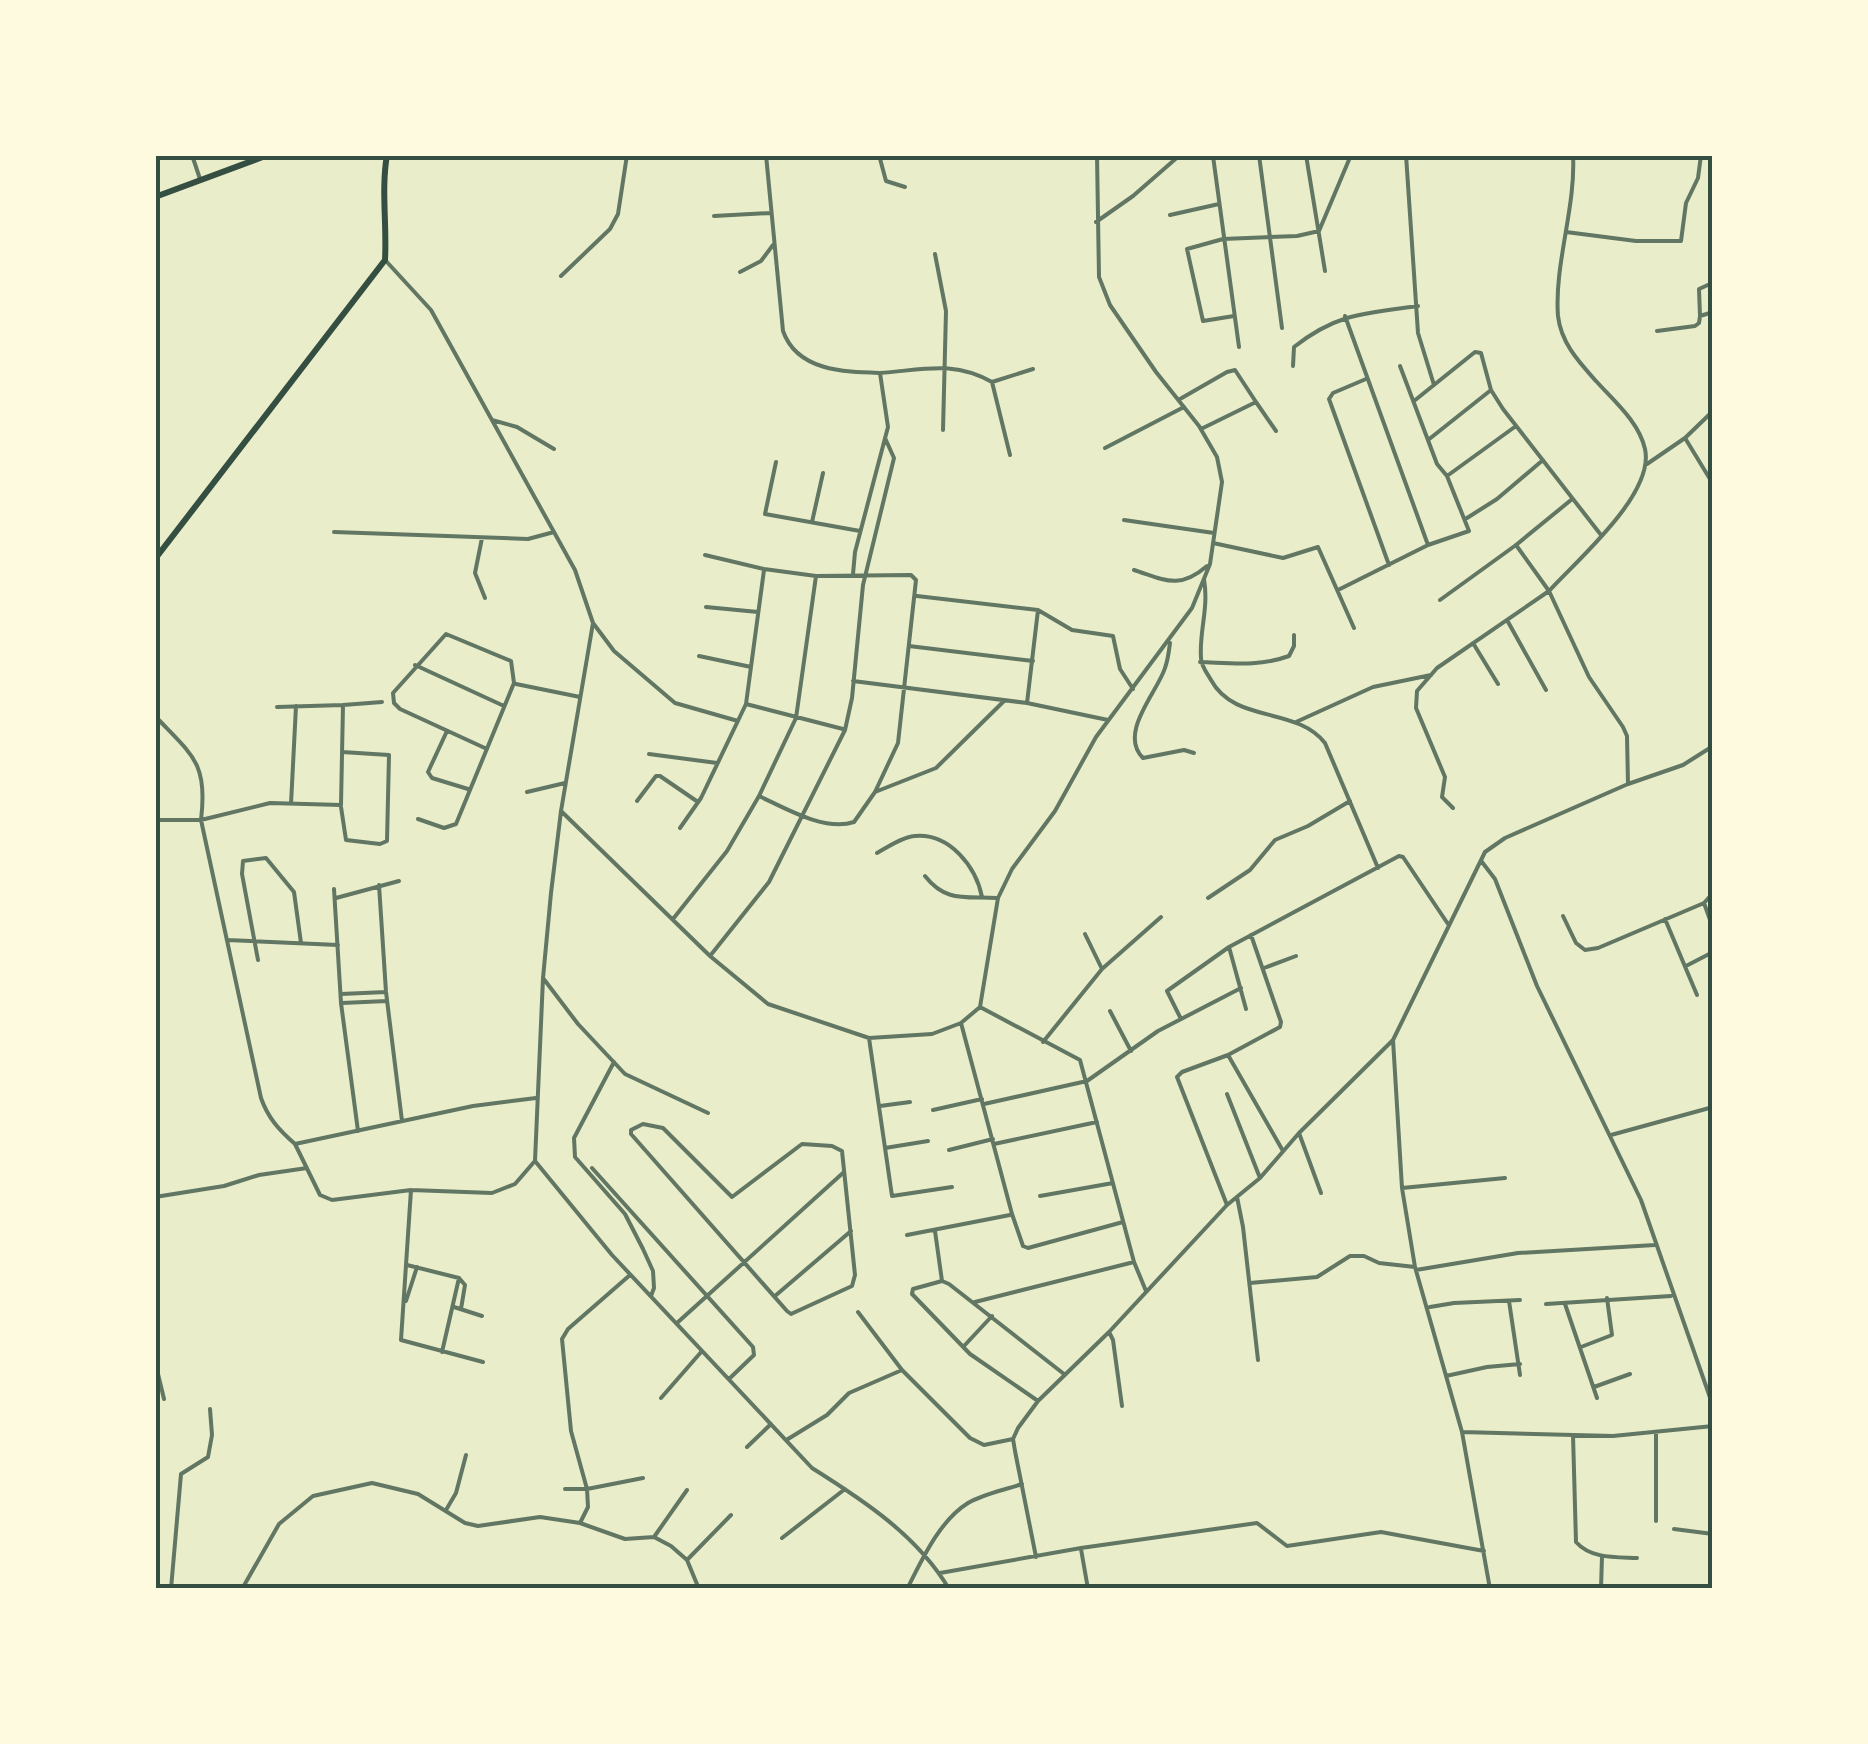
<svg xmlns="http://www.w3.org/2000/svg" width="1868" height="1744" viewBox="0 0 1868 1744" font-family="'PT Sans',sans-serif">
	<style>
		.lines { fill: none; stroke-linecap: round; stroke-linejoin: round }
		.minor { stroke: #617663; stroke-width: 4 }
		.secondary { stroke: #344e41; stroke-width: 6 }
		.trunk { stroke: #344e41; stroke-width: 6 }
		.neatline { fill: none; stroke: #344e41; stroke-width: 4 }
	</style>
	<rect width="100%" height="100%" fill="#e9edc9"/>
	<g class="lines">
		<path class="minor" d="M192,155L200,179
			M766,155L783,331C797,371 844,372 880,373L888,427L855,552L853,574
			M879,155L886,181L905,187
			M1259,155L1282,328
			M1306,155L1325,271
			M1406,155L1418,333L1434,385
			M1573,155C1576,207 1554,265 1558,316C1561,343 1579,362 1596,381C1614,401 1639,422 1645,449C1655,494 1577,560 1549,591L1589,677L1623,727L1627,736L1628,784
			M1213,156L1239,347
			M1170,215L1219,204
			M714,216L771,213
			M1096,222L1133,196L1180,155
			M1319,231L1351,155
			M1566,232L1636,241H1681L1686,203L1698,178L1701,155
			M935,254L946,311L943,430
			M386,261L431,310L575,570L593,623L561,811L551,893L543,978L535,1161L612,1255L812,1468C863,1500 918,1536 949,1589
			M740,272L761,261L773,245
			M561,276L610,229L618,214L627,155
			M1234,316L1203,321L1187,249L1223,239L1297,236L1319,231
			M1345,316L1428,545
			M1700,316L1699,289L1710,284
			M1657,331L1695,326L1699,323L1700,316L1713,312
			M1293,366L1294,347C1337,313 1366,313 1418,306
			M880,373C923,370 953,360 992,382L1033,369
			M1366,379L1333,393L1329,399L1389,565
			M992,382L1010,455
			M1180,399L1227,372L1235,370L1256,402
			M1414,401L1475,352L1481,353L1491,390L1503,409L1601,535
			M492,420L517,427L554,449
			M1201,429L1256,402L1276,431
			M1685,438L1713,484
			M1428,440L1491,390
			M1105,448L1184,407
			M776,462L765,514L860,531
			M1647,464L1685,438L1713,411
			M1447,476L1516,426
			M1467,518L1497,499L1543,460
			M1124,520L1214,533
			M812,522L823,473
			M334,532L528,539L554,532
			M482,538L475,573L485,598
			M1213,543L1283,558L1318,547L1354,628
			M705,555L764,569L816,576L911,575L916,580L898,743L875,792L854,822C825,832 785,808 759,796
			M1134,570C1165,580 1179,590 1207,566
			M1204,579C1209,609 1199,631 1201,658C1201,666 1207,673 1211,680C1235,724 1296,706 1325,743L1378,868
			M1338,590L1428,545L1469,531L1447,476L1437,464L1400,366
			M917,596L1038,610L1072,630L1113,636L1120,669L1133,689
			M1440,600L1516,545L1571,500
			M706,607L758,612
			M1507,620L1546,690
			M593,623L614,651L675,703L738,721
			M1170,643C1169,651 1168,660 1165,668C1157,693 1118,733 1143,758L1184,750L1194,753
			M1473,643L1498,684
			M909,646L1033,661
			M699,656L751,667
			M1200,662C1231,663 1259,667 1289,656L1294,646V635
			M415,665L504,706
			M853,681L1027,703L1108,720
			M516,684L580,697
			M1027,703L1038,610
			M746,704L843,729
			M343,705L382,702
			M155,716C193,756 208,763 201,820L261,1098C268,1118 279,1130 295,1144L473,1106L536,1098
			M1296,722L1373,687L1431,675
			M447,731L428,772L432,778L468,789
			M649,754L717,763
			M527,792L565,783
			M875,792L936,768L1003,702
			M637,801L656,776H660L698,802
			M291,804L296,706
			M341,807L346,840L380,844L387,841L389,755L342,752
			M1453,808L1442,797L1445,777L1416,708L1417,691L1437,668L1549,591L1516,545
			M561,811L710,956L768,1004L869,1038L932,1034L961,1023L980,1007L998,898L1012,869L1055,811L1096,737L1192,608L1210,564L1222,482L1217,457L1199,426L1156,372L1110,305L1099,277L1097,155
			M418,819L444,828L456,824L514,683L511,661L446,634L393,693L394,703L400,709L487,749
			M155,820H201L270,803L341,805L343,705L277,707
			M680,828L701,798L746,704L764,570
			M877,853C888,847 902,837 915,836C950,833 976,867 982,897
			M1482,862L1495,879L1537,986L1641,1200L1713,1406
			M925,876C946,903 966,896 997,898
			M379,885L386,992L402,1121
			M334,889L341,1003L358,1131
			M1713,893L1704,903L1713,928
			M336,898L399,881
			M1208,898L1250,870L1275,840L1308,826L1350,801
			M1563,916L1576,943L1585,950L1598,948L1704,903
			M673,919L727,851L759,796L796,718L816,576
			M1665,919L1697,995
			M1085,934L1102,969
			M227,940L338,945
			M1229,947L1246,1009
			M710,956L769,882L845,730L852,698L863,585L894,458L885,438
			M258,960L242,874L243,861L266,858L294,892L301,943
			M1686,966L1713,952
			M1264,968L1296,956
			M543,978L578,1024L625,1074L708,1113
			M341,994L386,992
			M342,1003L387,1001
			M980,1007L1080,1060L1134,1262L1146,1291
			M1110,1011L1131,1051
			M1181,1019L1167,991L1229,947L1399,856L1403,857L1448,924
			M961,1023L1012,1214L1023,1246L1028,1248L1123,1222
			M869,1038L892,1196L952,1187
			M1043,1042L1102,969L1161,917
			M1228,1055L1283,1151
			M614,1062L574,1138L575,1157L625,1214L643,1249L653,1271L654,1288L651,1296
			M1227,1094L1260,1178
			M984,1104L1087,1081L1158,1031L1241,988
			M880,1106L910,1102
			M933,1110L982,1099
			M643,1124L663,1128L732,1197L802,1144L832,1146L842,1151L855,1275L852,1286L791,1314L787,1311L631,1134V1130Z
			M1299,1133L1321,1193
			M1611,1135L1713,1107
			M295,1144L320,1195L332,1200L411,1190L492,1193L515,1184L534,1162
			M994,1144L1097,1122
			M885,1148L928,1141
			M949,1150L993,1139
			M592,1168L753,1347L754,1355L729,1379
			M1402,1188L1505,1178
			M411,1190L401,1340L483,1362
			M1040,1196L1113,1183
			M155,1197L224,1186L259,1175L307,1168
			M1237,1197L1243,1227L1258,1360
			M1227,1205L1177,1077L1182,1072L1228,1055L1280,1027L1281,1022L1251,935
			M935,1231L942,1281
			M907,1235L1010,1215
			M407,1265L459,1278L442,1352
			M1416,1270L1518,1253L1655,1245
			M459,1278L465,1285L461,1309
			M1250,1283L1317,1277L1350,1256H1364L1379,1263L1415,1267
			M775,1296L851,1231
			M406,1301L417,1267
			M1509,1301L1520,1375
			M975,1302L1134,1262
			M1546,1304L1671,1296
			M1565,1304L1597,1398
			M454,1307L482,1316
			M1430,1307L1454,1303L1520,1300
			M858,1312L902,1370L970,1438L984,1445L1013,1439
			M677,1323L844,1172
			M1109,1332L1113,1340L1122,1406
			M155,1335L158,1374L164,1399
			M964,1346L992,1316
			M1581,1347L1612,1335L1607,1298
			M1446,1376L1487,1367L1520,1364
			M1594,1387L1630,1374
			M661,1398L702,1351
			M1038,1401L970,1354L912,1294L913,1289L942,1281L949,1284L1064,1374
			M1462,1432L1613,1436L1713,1426
			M1656,1433V1521
			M1573,1435L1576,1542C1591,1559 1616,1557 1637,1558
			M788,1439L827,1415L849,1393L902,1370
			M747,1447L771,1424
			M565,1489H587L643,1478
			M446,1510L456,1493L466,1455
			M580,1523L588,1507L587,1489L571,1431L562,1339L568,1329L630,1275
			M1674,1529L1713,1534
			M654,1537L687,1490
			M782,1538L845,1489
			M1081,1549L1088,1589
			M1036,1557L1015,1451L1013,1439L1018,1428L1038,1401L1109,1332L1227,1205L1260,1178L1299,1133L1393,1040
			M687,1560L731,1515
			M940,1573L1081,1548L1257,1523L1287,1546L1381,1532L1484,1551
			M155,1583L164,1589
			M171,1589L181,1474L208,1457L212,1435L210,1409
			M242,1589L279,1524L313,1496L372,1483L418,1494L465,1523L478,1526L540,1517L580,1523L625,1539L654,1537L671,1546L687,1560L699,1589
			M907,1589C922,1560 939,1521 968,1503C983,1494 1005,1490 1022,1484
			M1490,1589L1462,1432L1415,1267L1402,1188L1393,1040L1485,852L1505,838L1628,784L1683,765L1713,746
			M1601,1589L1602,1556"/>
		<path class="secondary" d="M155,559L385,260C387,225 381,189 387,155"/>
		<path class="trunk" d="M155,197L268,155"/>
	</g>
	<rect width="1868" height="1744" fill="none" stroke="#fefae0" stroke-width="315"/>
	<rect x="158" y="158" width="1552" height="1428" class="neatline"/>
</svg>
